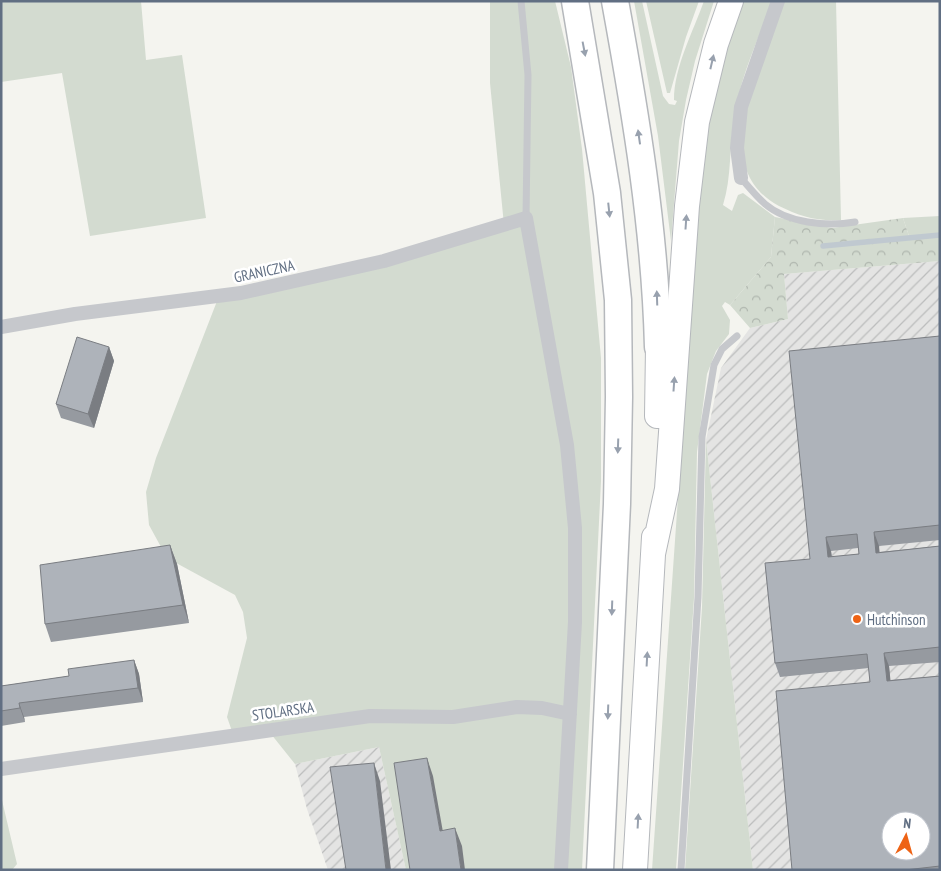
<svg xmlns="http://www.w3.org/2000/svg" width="941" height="871" viewBox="0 0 941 871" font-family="'PT Sans Narrow',sans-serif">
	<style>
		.industrial { fill: url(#industrial-furrows); fill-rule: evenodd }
		.green { fill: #d3dbd0 }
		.forest { fill: url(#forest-crowns) }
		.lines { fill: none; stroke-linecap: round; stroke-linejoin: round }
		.stream { stroke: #c0c9d0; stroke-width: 5.5 }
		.trunk-casing { stroke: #b5b8bc; stroke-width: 26 }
		.motorway-casing { stroke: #b5b8bc; stroke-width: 29 }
		.service { stroke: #c6c8cc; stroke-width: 7 }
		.minor { stroke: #c6c8cc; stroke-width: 14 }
		.trunk { stroke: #fff; stroke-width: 24 }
		.motorway { stroke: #fff; stroke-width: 26 }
		.wall { fill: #969aa0; fill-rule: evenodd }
		.shaded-wall { fill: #7a7d82 }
		.building { fill: #aeb3ba; stroke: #7a7d82; fill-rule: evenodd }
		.oneway { fill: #98a1ae }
		.poi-dot { fill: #ee6315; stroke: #fff; stroke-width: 2 }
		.labels { text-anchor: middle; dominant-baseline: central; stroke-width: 5; stroke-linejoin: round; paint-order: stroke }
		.street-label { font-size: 15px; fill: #616f83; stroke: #fff }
		.poi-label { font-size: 15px; fill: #616f83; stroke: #fff; text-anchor: start }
	</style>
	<defs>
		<pattern id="industrial-furrows" width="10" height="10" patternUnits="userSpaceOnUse" patternTransform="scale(1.25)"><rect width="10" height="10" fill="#e4e4e3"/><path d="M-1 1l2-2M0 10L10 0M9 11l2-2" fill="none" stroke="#bcbdbd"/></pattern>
		<pattern id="forest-crowns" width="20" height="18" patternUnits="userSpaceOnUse" patternTransform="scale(1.25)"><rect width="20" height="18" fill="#d3dbd0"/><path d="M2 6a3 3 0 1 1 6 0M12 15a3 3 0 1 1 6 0" fill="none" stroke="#afb6ae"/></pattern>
	</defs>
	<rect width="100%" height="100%" fill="#f4f4ef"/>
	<path class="industrial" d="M940,261V870H753L706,440L721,368L750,328L788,319L784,274ZM891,821H921V851H891Z
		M379,747L406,870H328L307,809L295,764Z"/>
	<path class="green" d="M1,1H141L146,60L182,55L206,218L90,236L62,73L1,82Z
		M490,1H555L571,67L582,149L601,358V481L582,870H406L379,747L295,764L267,729L233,734L227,717L247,638L243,612L235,595L167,558L149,525L146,492L156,458L219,296L504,225L490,83Z
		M634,1H642L663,96L669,104L675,105L677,101L674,100C674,67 693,32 704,1H714L695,61L686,100L679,141L671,241L658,136Z
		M646,1H699L686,37L670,93H667Z
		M741,1H773C758,39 740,78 734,118C729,146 732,177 723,205L732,211L738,195L743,193L775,217L771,257L730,305L725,302L722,306L730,320L729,334L716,351L707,374L697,452L694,598L676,870H652L704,125Z
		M783,1H836L841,220C819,222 799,216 779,206C704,166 762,58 783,1Z
		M940,216V233L909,236L903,218Z
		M706,440L753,870H685L702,607Z
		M1,796L17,864L12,870H1Z"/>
	<path class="forest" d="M775,217L832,228L903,218L909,236L821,245V247L940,237V261L784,274L788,319L750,328L730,305L771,257Z"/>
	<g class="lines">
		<path class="stream" d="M823,246L940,235"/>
		<g class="trunk-casing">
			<path id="trunk" d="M657,416L658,347
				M653,554L667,489L687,206L697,122L716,44L731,1
				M635,870L654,537"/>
		</g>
		<g class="motorway-casing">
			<path id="motorway" d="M575,1L607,193L618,300L619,397L617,504L600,870
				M615,1C636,116 655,230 658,347"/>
		</g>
		<path class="service" d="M521,1L528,75L526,218
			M741,178C748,186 756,196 765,204C787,223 827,227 855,222
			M681,870L698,597L702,437L714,365L722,349L737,336"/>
		<path class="minor" d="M741,178L737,148L741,107L778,1
			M1,327L75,314L241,293L384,261L526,218L567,445L575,528V622L561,870
			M1,769L370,716L453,717L517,707L542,708L570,714"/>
		<use href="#trunk" class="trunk"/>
		<use href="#motorway" class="motorway"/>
	</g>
	<path class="wall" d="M940,336V540L879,546V552L940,546V662L889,666L890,680L940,676V870H792L870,682L869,668L780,677L775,663L810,559ZM858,548L859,554L832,557L831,551Z
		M109,347L114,361L94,428L61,418L56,404Z
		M170,545L177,564L189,623L51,642L45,624Z
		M134,660L139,674L143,702L24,717L25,722L1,726V686L69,676Z"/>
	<path class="shaded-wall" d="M109,347L114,361L94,428L88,414Z
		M874,532L879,546L881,567L876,553Z
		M826,537L831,551L833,571L828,557Z
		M170,545L177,564L189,623L183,605Z
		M884,653L889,666L892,695L887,681Z
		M134,660L139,674L143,702L138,688Z
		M19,703L24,717L25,722L20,708Z
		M427,758L433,776L446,849L440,831Z
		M374,763L380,781L391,870H386Z
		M455,828L462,846L465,870H461Z"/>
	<path class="building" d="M940,336V525L874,532L876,553L940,546V647L884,653L887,681L940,676V866L905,870H792L776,691L870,682L867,654L775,663L765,563L810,559L789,351ZM857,534L859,554L828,557L826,537ZM891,821H921V851H891Z
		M77,337L109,347L88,414L56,404Z
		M170,545L183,605L45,624L40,565Z
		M134,660L138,688L19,703L20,708L1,711V686L69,676L68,669Z
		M427,758L440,831L455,828L461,870H410L394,763Z
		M374,763L386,870H346L330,767Z"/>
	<defs><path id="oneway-solid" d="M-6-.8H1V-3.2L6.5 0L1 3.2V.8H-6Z" transform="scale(1.25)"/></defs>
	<g class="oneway">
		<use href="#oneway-solid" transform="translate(584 49) rotate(79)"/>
		<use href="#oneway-solid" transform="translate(712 62) rotate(-77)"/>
		<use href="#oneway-solid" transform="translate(639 137) rotate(-98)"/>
		<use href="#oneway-solid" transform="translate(609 210) rotate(84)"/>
		<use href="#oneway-solid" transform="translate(686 222) rotate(-86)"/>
		<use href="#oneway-solid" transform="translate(657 298) rotate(-92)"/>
		<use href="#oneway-solid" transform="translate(674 384) rotate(-86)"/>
		<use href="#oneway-solid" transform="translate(618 446) rotate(92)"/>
		<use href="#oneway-solid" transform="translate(612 608) rotate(92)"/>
		<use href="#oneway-solid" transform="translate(647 659) rotate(-87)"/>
		<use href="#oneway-solid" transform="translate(608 712) rotate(92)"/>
		<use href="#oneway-solid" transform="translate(638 821) rotate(-87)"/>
	</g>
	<circle class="poi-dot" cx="857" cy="619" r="5"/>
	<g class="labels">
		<g class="street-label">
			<text transform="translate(264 271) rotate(-12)">GRANICZNA</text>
			<text transform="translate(283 711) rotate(-8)">STOLARSKA</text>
		</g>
		<g class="poi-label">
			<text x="867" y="619">Hutchinson</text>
		</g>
	</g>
	<rect width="941" height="871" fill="none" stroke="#616f83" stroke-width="5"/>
	<g transform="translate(906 836) rotate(6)"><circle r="24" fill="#ffffff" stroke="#c0c5cd"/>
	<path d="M0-4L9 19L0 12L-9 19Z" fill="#ee6315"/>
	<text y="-8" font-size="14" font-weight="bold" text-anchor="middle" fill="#616f83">N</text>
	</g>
</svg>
